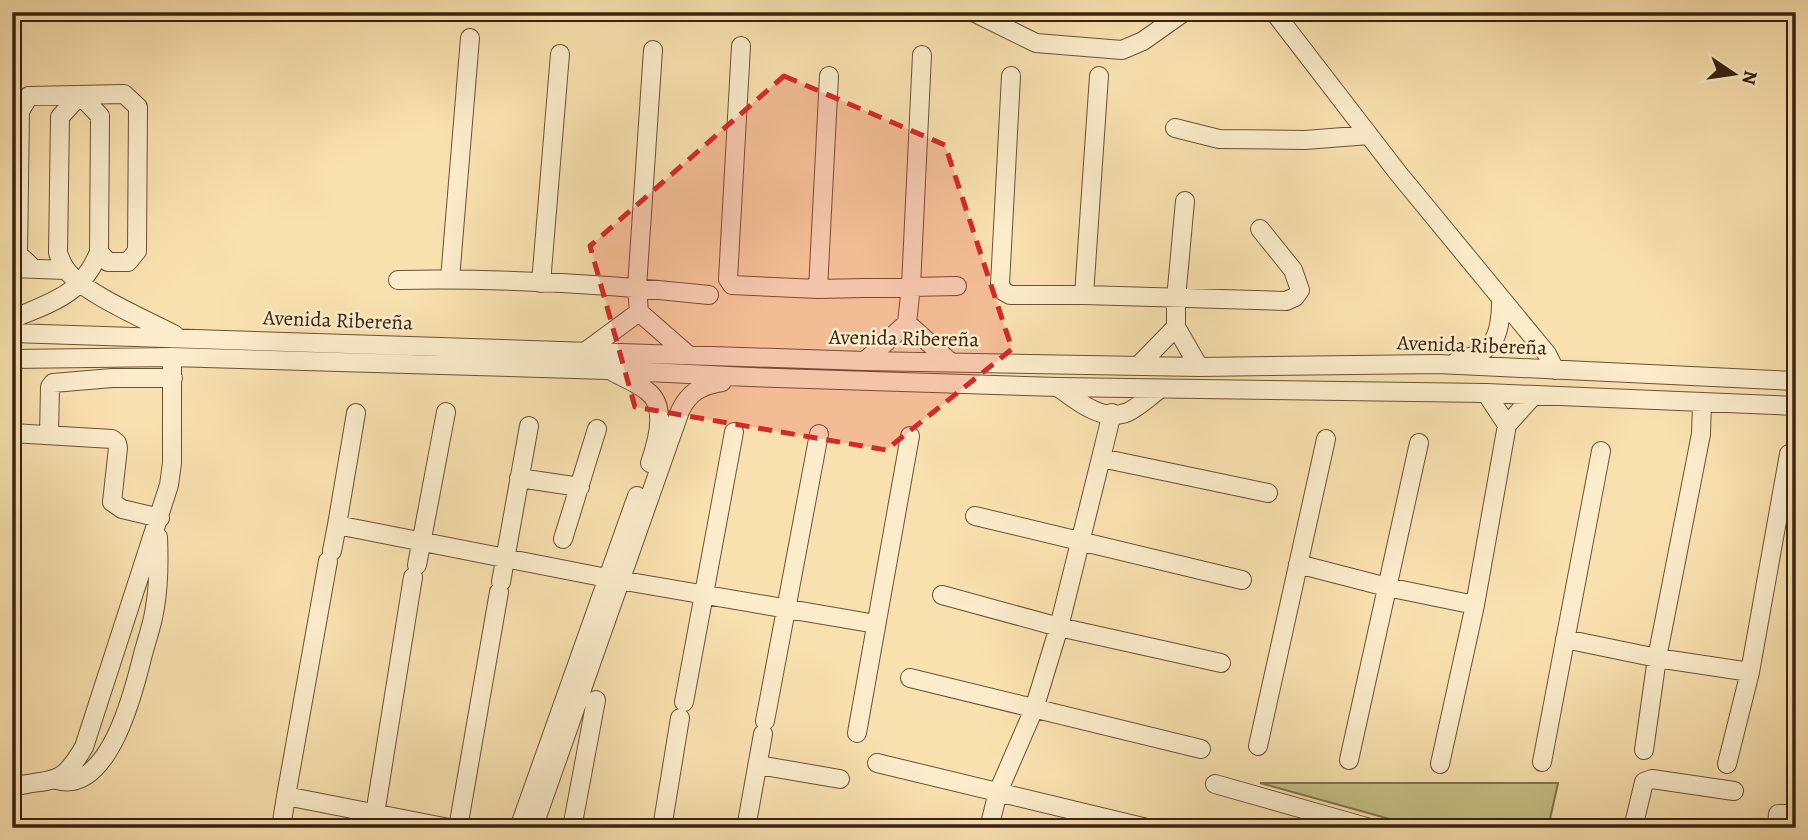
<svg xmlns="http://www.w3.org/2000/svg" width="1808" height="840" viewBox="0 0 1808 840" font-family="Alegreya,serif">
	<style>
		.green { fill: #c4c186; stroke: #7e714c; stroke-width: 2 }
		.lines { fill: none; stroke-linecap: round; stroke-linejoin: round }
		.minor-casing { stroke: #695139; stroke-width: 20 }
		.minor { stroke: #fbeccb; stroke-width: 18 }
		.marked { fill: #d62828; fill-opacity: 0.2; stroke: #d62828; stroke-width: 5; stroke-dasharray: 14 9; stroke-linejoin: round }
		.labels { text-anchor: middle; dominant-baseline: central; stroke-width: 5; stroke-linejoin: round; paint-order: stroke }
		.street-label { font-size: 21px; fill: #392112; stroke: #fbeccb }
	</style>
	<rect width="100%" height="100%" fill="#f9e1af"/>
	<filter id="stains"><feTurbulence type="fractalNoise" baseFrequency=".00286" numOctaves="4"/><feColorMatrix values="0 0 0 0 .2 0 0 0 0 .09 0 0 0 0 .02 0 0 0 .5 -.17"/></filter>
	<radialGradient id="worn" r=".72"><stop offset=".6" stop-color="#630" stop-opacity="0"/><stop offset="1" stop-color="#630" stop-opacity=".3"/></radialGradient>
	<path class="green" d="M1260,783H1558L1548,828H1422Z"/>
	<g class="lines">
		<g class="minor-casing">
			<path id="minor" d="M973,12L1036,43L1122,50L1143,41L1184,12
				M1274,12L1398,173L1547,354L1555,370
				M741,46L728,279L732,285L818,289L957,286
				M653,50L637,287L639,312L687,354
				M1011,76L1000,284L1003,291L1010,295H1084L1286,301L1295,297L1300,290L1293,270L1260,229
				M1175,128L1219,139L1305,140L1369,135
				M1185,201L1176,299V327L1199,367
				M12,268L66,270
				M34,269L18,254L20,111L29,96L124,94L138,107L137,251L128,262H108L99,252
				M450,279L470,38
				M398,280C502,278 606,284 709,295
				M541,283L560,54
				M818,289L829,76
				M1084,295L1099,76
				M12,319C52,302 82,295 99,252L100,116L80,95L60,117L58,253C60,258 62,264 65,268C80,292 149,321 175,335
				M907,323L950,362
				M12,333L865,361L1199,367L1438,364L1796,381
				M586,351L639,312
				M12,359L172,357L607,370L750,377L1058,387L1486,393L1796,406
				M1458,360C1495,353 1501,335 1501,300
				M865,361L907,323L911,286L922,55
				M1139,365L1176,327
				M613,372C624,378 637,383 647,391C668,406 657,443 650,463
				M1058,387C1077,401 1103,423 1128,412C1139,407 1150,396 1160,389
				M1486,393L1507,425
				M356,413L337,525L607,578L876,624
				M1112,413L1101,458L1268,493
				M12,433L112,439L117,443L118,448L112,502L122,509L160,518
				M49,435L50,387L53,383L112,378H173
				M519,478L580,487
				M975,516L1242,580
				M563,539L597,429
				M332,551L337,525
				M328,561L286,796L449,828
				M1298,564L1387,587L1475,605
				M417,565L446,412
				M501,582L529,426
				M942,595L1059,627L1221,663
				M1565,639L1657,658L1750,672
				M910,678L1201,749
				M684,702L734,432
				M765,721L819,434
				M857,733L910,436
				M1258,746L1326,439
				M1644,750L1657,658L1701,434L1702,403
				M1349,760L1419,443
				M1542,762L1601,451
				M877,763L1147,828
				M1440,764L1475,605L1507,425L1534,395
				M1727,764L1750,672L1789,454
				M758,765L840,779
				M57,780C109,794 134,691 143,654C147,639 153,623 155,607C159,584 159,560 158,537
				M1215,784L1370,828
				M12,787C55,777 60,788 84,747L169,485L172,463V357
				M375,814L413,577
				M281,828L286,796
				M458,828L499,592
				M519,828L637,496
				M533,828L680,411C689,392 702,385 722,382
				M572,828L596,700
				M662,828L680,718
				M746,828L763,734
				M989,828L998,792L1034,709L1059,627L1101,458
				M1633,828L1644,782L1652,779L1734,791
				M1777,828L1778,814H1796"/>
		</g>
		<use href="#minor" class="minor"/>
	</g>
	<path class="marked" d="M784,76L945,145L1012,349L886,450L635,407L590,246Z"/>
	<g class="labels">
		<g class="street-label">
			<text transform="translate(338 320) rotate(2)">Avenida Ribereña</text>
			<text transform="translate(904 338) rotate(1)">Avenida Ribereña</text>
			<text transform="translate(1472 345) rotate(2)">Avenida Ribereña</text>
		</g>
	</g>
	<rect width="1808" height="840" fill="none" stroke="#f9e1af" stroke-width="42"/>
	<rect x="14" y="14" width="1780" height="812" fill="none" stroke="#392112" stroke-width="3.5"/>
	<rect x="21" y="21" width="1766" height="798" fill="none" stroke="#392112" stroke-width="2"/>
	<g transform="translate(1734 74) rotate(103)" stroke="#fbeccb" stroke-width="5" paint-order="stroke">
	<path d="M0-5L12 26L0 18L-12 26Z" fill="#392112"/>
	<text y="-10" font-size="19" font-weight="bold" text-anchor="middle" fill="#392112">N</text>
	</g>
	<rect width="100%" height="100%" filter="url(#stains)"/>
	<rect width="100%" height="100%" fill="url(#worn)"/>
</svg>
